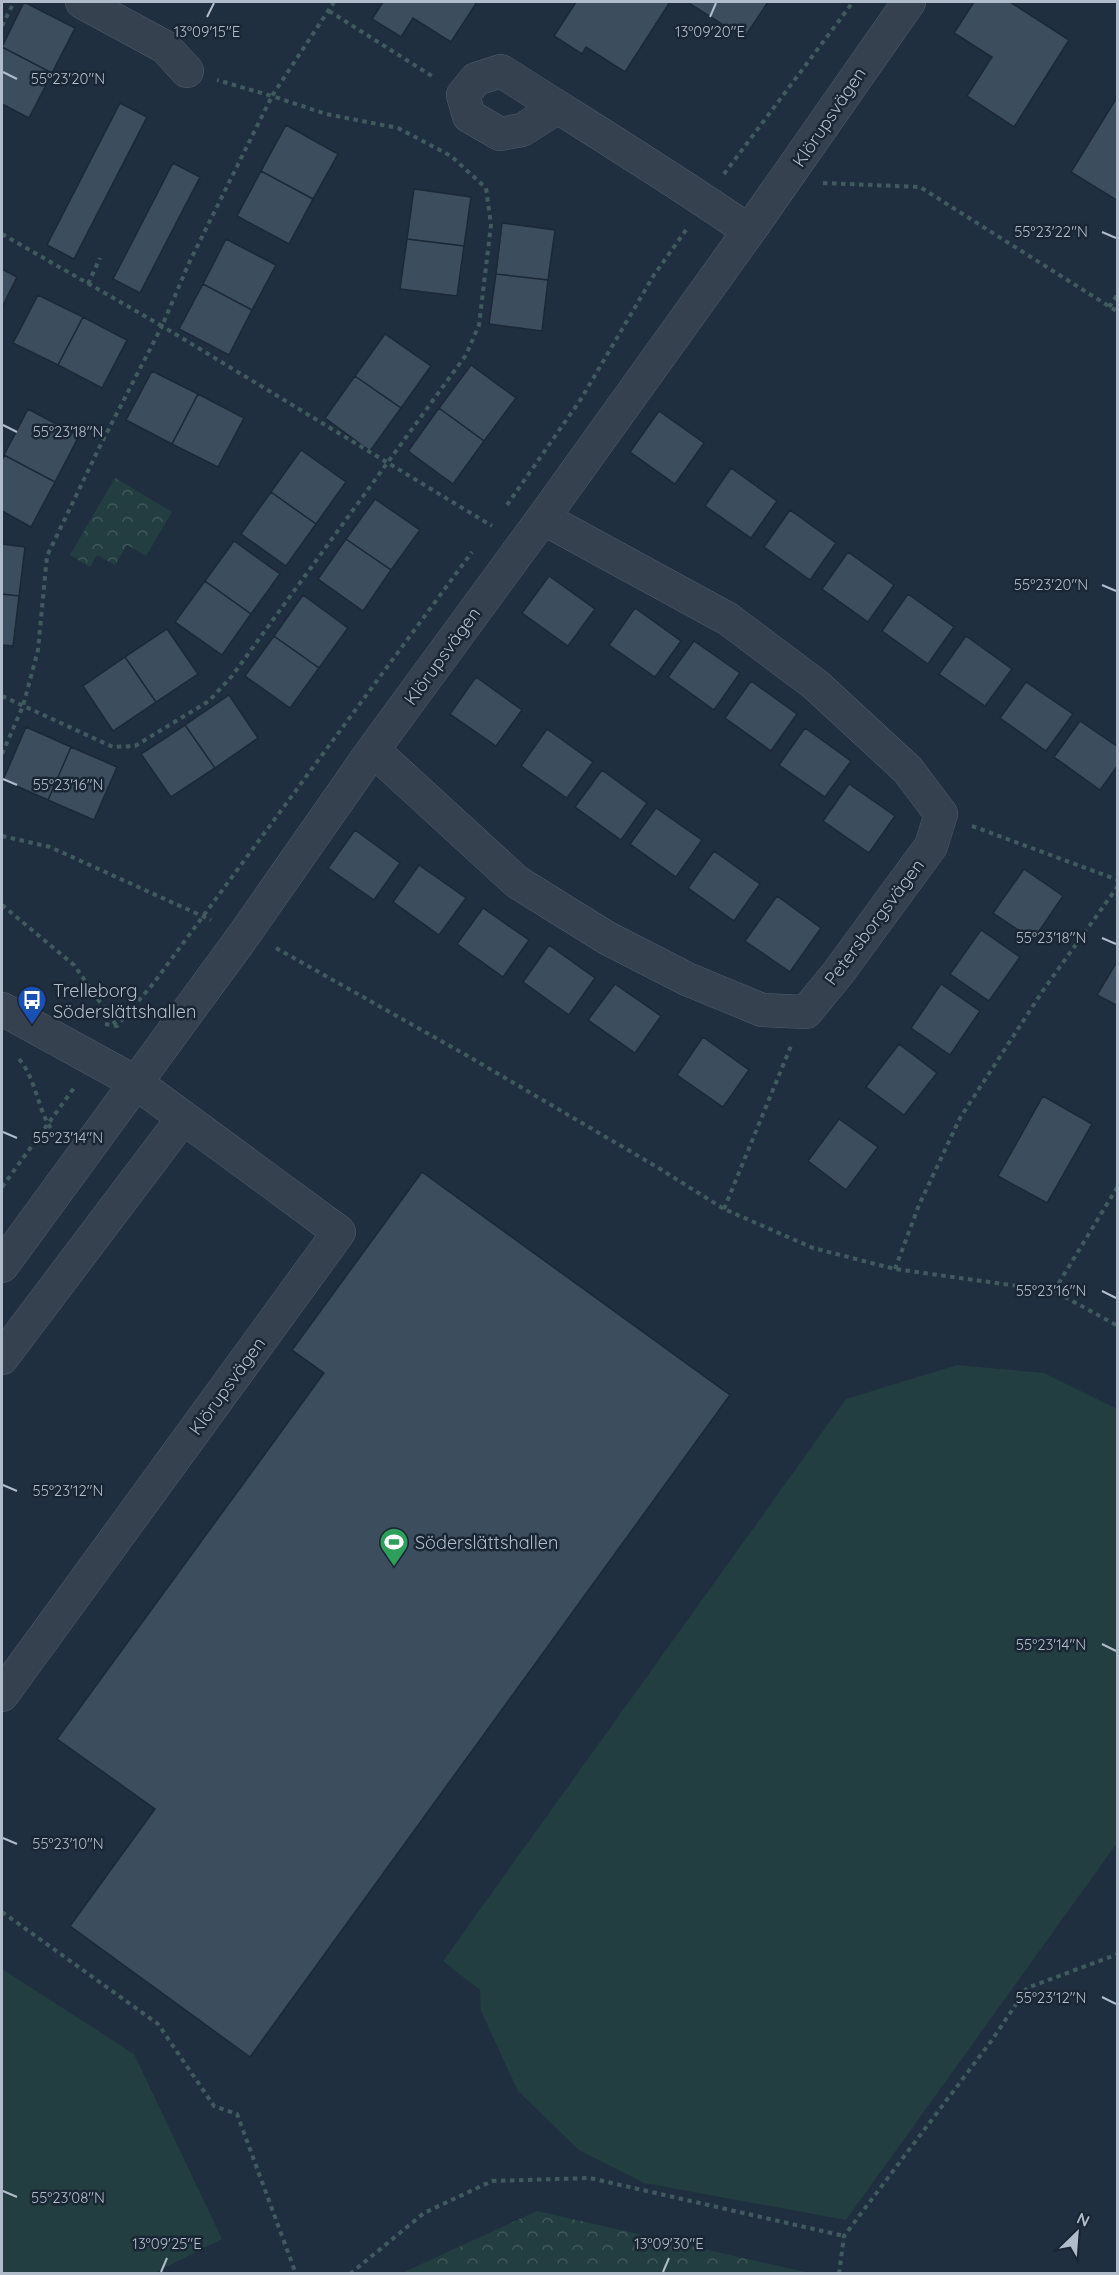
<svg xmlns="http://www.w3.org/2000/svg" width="1119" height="2275" viewBox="0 0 1119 2275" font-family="Quicksand,sans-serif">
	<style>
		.grass { fill: #223e40 }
		.forest { fill: url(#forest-crowns) }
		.building { fill: #3c4e5e; stroke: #1c2835; stroke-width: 1.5 }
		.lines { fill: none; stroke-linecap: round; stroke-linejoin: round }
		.minor-casing { stroke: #505c69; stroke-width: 34 }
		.path { stroke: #405b5d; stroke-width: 4; stroke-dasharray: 4.5 4.5; stroke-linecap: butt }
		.minor { stroke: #35414e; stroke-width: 33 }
		.ticks { fill: none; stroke: #b0bcca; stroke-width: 2 }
		.labels { text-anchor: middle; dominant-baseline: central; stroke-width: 5; stroke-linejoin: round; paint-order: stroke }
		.street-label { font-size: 18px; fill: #b0bcca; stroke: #1a2633 }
		.poi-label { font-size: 18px; fill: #b0bcca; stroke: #1a2633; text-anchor: start }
		.ticks-label { font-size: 15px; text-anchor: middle; fill: #b0bcca; stroke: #1a2633; stroke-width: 5; stroke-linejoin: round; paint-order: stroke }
	</style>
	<defs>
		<pattern id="forest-crowns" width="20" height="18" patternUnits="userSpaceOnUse" patternTransform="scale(1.5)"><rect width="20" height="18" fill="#223e40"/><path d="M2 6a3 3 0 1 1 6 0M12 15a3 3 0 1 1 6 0" fill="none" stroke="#40585a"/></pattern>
	</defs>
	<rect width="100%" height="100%" fill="#202f3f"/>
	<path class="grass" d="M957,1365L1044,1373L1117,1409V1843L846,2220L644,2183L579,2150L518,2091L481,2011L480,1990L443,1961L846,1399Z
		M2,1969L134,2054L222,2239L154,2273H2Z"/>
	<path class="forest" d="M115,478L172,512L146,556L127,545L115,565L97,555L90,567L70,555Z
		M537,2211L805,2272V2273H402Z"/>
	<path class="building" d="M24,2L75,28L52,73L2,47Z
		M383,2H477L451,42L413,18L401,37L372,19Z
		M576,2H670L625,72L586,47L582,54L554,36Z
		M687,2H768L744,38Z
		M974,2H1010L1069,40L1014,127L967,96L992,57L954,33Z
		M2,47L52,73L29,118L2,104Z
		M1116,99L1118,100V201L1071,172Z
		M120,103L147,117L74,259L47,245Z
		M286,125L338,154L313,199L261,171Z
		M173,163L200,177L140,293L113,279Z
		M261,171L313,199L289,244L237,216Z
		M414,189L471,197L464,246L407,239Z
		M502,223L555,230L548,280L496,274Z
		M226,239L276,265L252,310L203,284Z
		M407,239L464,246L457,296L400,289Z
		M2,269L17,277L2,307Z
		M496,274L548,280L542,331L489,324Z
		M203,284L252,310L229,355L179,329Z
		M38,295L83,317L58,365L13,343Z
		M83,317L127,340L102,388L58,365Z
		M385,334L431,366L401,408L355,376Z
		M471,365L516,398L484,441L439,408Z
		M152,371L198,394L172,444L126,420Z
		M355,376L401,408L370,451L325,418Z
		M198,394L244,418L218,467L172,444Z
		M439,408L484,441L453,484L408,451Z
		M28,409L79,436L55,482L4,455Z
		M659,411L704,443L675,484L630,452Z
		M301,450L346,482L316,524L271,492Z
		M4,455L55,482L31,527L2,511V460Z
		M731,468L777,501L751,538L705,506Z
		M271,492L316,524L286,566L241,534Z
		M375,499L420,530L391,570L346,539Z
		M790,510L836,543L810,580L764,547Z
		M346,539L391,570L363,611L318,579Z
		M234,541L280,574L251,614L205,581Z
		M2,544L25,547L19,596L2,594Z
		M848,552L894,585L868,622L822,589Z
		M549,576L595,609L568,646L522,613Z
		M205,581L251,614L222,655L175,622Z
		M2,594L19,596L13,646L2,645Z
		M908,594L954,627L928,664L882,631Z
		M303,595L348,628L319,668L274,636Z
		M635,608L681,641L655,677L609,645Z
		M167,629L198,674L156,702L125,657Z
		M274,636L319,668L290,708L245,676Z
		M966,636L1012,669L985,706L939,674Z
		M694,641L740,673L714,710L668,677Z
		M125,657L156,702L113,731L83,686Z
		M476,677L522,710L496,746L450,714Z
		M751,681L797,714L771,751L725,718Z
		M1026,682L1073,714L1046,751L1000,718Z
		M229,695L258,738L215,768L185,725Z
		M1080,721L1118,747V765L1100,790L1054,757Z
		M185,725L215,768L171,797L141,754Z
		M26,727L71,747L48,800L3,780Z
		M805,728L851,761L825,797L779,765Z
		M547,729L593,762L567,798L521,766Z
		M71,747L117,767L94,820L48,800Z
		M602,770L647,803L621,840L575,807Z
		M849,784L895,816L869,853L823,821Z
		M656,808L702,840L676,877L630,844Z
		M355,830L400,863L374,900L328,868Z
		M714,851L760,884L734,921L688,888Z
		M419,865L466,898L439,935L393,902Z
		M1024,869L1063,896L1033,940L993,913Z
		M777,896L821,928L790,972L745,941Z
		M483,908L529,940L503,977L457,944Z
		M981,930L1020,957L989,1001L950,974Z
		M549,945L595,978L569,1015L523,982Z
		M1118,960V1006L1097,995Z
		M615,984L661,1016L635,1053L588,1020Z
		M941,984L980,1011L950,1055L911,1028Z
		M703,1037L749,1070L723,1107L677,1075Z
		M899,1044L937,1073L904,1115L866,1087Z
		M1043,1096L1092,1124L1047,1203L998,1176Z
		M839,1119L878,1147L846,1190L808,1161Z
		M422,1172L730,1395L250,2057L70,1926L155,1809L57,1739L324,1373L292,1350Z"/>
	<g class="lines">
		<g class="minor-casing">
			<path id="minor" d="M82,2L165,47L187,71
				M558,107L522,130L500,134L469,116L463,95L476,79L501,71C584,124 668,175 749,231
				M373,750L517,882L607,938L687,979L762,1010L806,1012L838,973L931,846L941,814L908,770L816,685L728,619L543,518
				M2,1009L135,1082L339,1232L2,1695
				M2,1266L246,932L373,750L543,518L749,231L909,2
				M2,1358L183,1118"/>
		</g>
		<path class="path" d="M329,11L435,78
			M2,26L14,2
			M724,174L853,2
			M823,183L920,187L1118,312
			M2,234L162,326L189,263L272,96L217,80
			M88,284L100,258
			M1109,307L1118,294
			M507,505L581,399L654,275L686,230
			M2,696L113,747L135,746L209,701L232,676L466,355L479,325L491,225L486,188L451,156L398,128L326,114L272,96L334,2
			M2,754L23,706L38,650L47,556L101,444L162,326L492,526
			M972,826L1118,880
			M2,836L50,847L211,920
			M2,905L74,965L116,1025
			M276,948L466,1055L657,1167L724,1209L813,1248L895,1269L1054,1291L1118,1326
			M105,1024L117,1026L153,984L472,552
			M19,1059C38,1081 37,1114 56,1135
			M2,1187L74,1088
			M724,1209L791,1046
			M895,1269L919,1205L960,1118L1044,989L1118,886
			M1054,1291L1118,1186
			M2,1912L158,2024L214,2106L237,2114L296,2274
			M350,2274L424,2213L492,2181L590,2178L844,2236
			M839,2274L844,2236L992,2040L1027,1988L1118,1954"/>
		<use href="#minor" class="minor"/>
	</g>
	<path class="ticks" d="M207,17L214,3M710,17L716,3M3,72L17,79M1102,232L1116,238M3,425L17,432M1102,585L1116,591M3,779L17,785M1102,938L1116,944M3,1132L17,1138M1102,1291L1116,1298M3,1485L17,1491M1102,1644L1116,1651M3,1838L17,1844M1102,1997L1116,2004M3,2191L17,2197M161,2272L167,2258M663,2272L669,2258"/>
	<defs>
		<g id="bus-pin" transform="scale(1.5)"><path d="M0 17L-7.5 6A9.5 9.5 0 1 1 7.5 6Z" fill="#1a4fb4" stroke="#1a2633"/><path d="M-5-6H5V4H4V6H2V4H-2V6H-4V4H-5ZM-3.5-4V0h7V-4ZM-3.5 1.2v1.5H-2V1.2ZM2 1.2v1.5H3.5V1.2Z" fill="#fff"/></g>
		<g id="stadium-pin" transform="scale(1.5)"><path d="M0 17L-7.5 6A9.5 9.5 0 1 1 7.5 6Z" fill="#2e9e5b" stroke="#1a2633"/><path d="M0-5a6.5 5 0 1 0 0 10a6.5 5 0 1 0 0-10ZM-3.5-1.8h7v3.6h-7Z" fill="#fff"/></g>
	</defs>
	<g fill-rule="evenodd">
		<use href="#bus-pin" x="32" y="1000"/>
		<use href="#stadium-pin" x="394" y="1542"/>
	</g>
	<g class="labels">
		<g class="street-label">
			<text transform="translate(829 117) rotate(-56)">Klörupsvägen</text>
			<text transform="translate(442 656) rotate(-54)">Klörupsvägen</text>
			<text transform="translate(874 922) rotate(-53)">Petersborgsvägen</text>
			<text transform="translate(227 1386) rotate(-54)">Klörupsvägen</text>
		</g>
		<g class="poi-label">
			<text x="53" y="990">Trelleborg<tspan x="53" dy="21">Söderslättshallen</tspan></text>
			<text x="415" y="1542">Söderslättshallen</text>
		</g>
	</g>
	<g class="ticks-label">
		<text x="207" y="37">13°09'15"E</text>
		<text x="710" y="37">13°09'20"E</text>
		<text x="68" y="84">55°23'20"N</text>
		<text x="1051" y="237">55°23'22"N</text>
		<text x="68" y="437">55°23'18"N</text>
		<text x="1051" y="590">55°23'20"N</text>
		<text x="68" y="790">55°23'16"N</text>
		<text x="1051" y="943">55°23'18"N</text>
		<text x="68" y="1143">55°23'14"N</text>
		<text x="1051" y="1296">55°23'16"N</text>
		<text x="68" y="1496">55°23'12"N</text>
		<text x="1051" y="1650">55°23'14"N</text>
		<text x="68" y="1849">55°23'10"N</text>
		<text x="1051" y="2003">55°23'12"N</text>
		<text x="68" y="2203">55°23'08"N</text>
		<text x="167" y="2249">13°09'25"E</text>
		<text x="669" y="2249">13°09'30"E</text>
	</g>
	<rect width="1119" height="2275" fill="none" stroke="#b0bcca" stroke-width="6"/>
	<g transform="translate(1077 2233) rotate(25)" stroke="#1a2633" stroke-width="4.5" paint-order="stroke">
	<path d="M0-4.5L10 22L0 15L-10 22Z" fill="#b0bcca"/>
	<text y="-9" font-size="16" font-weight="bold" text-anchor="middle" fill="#b0bcca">N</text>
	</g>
</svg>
